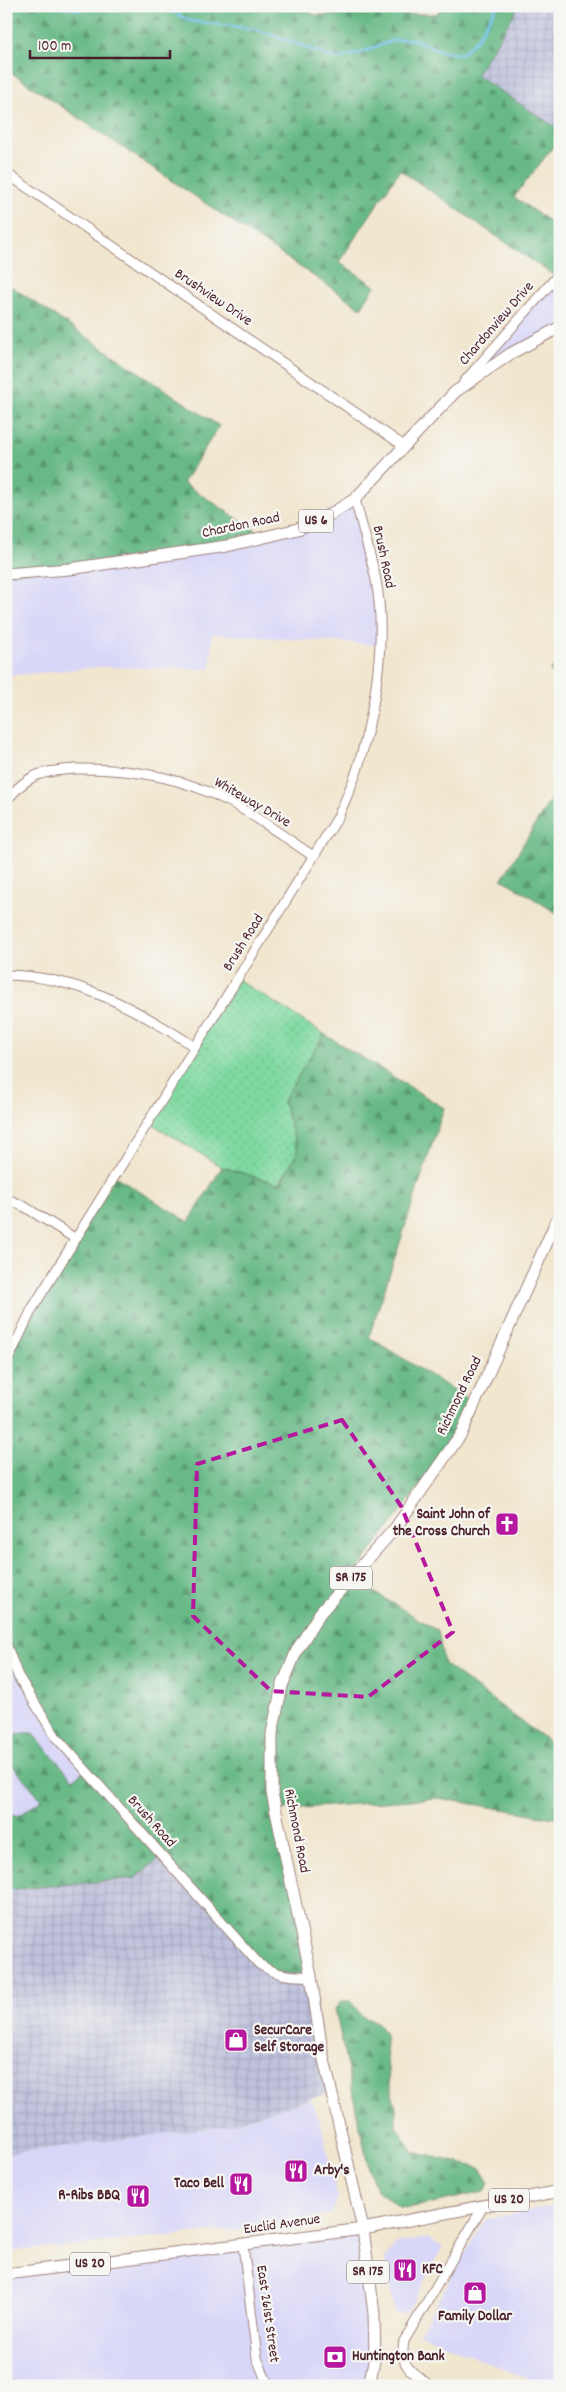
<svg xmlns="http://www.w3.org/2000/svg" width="566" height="2392" viewBox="0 0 566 2392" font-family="Dekko,sans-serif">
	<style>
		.built { fill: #d9d7f8 }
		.industrial { fill: url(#industrial-grid) }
		.grass { fill: url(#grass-dots); stroke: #647c66 }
		.forest { fill: url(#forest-firs); stroke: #586c58 }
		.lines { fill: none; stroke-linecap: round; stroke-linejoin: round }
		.stream { stroke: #70c0eb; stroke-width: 2.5 }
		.minor-casing { stroke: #9e827c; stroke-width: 11 }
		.major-casing { stroke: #9e827c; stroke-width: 13 }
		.minor { stroke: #fff; stroke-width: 9 }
		.major { stroke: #fff; stroke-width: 11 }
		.marked { fill: none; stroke: #b5179e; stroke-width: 4; stroke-dasharray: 10 6; stroke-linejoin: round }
		.labels { text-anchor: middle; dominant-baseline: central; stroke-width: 4.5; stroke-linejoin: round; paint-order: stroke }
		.shield { fill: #f6f6f2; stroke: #7e6067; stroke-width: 1 }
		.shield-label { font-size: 14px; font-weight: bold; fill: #4a1f2b }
		.street-label { font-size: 15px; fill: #4a1f2b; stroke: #f6f6f2 }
		.poi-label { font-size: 15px; font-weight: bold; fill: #4a1f2b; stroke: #f6f6f2; text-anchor: start }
	</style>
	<defs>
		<pattern id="industrial-grid" width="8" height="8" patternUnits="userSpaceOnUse" patternTransform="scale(1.25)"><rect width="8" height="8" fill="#c0c2dd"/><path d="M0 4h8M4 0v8" fill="none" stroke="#a6a6be"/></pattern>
		<pattern id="grass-dots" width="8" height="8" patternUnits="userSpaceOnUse" patternTransform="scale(1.25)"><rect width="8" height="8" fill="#7fd9a0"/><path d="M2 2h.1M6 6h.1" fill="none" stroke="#6fba8a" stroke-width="1.8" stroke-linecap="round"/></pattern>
		<pattern id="forest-firs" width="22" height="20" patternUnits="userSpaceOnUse" patternTransform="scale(1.25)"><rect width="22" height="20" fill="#67b986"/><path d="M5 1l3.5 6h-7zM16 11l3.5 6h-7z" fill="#57966e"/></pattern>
	</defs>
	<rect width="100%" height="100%" fill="#f6f6f2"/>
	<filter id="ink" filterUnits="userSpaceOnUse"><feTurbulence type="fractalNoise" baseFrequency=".02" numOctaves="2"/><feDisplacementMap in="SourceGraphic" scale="10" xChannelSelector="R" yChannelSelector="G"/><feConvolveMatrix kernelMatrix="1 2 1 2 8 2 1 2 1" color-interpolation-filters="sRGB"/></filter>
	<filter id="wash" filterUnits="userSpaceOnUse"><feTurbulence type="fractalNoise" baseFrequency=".0096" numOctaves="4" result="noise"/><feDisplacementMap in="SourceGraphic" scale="20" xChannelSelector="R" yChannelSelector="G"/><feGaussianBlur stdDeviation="1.12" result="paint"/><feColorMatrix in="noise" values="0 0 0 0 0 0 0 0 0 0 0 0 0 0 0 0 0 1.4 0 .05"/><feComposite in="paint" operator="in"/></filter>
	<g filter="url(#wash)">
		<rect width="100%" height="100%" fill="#f1e6ce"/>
		<path class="built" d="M560,274V327L455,392Z
			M355,499L376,580L379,645L212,634L211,669L99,667L6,676V574L268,538Z
			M6,1644L85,1771L20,1815L6,1816Z
			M311,2099L320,2121L338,2198L330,2214L231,2230L6,2252V2154L223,2126Z
			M560,2205V2386H544L419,2333L481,2225L488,2219Z
			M363,2229L374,2314L369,2386H6V2274Z
			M428,2238L443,2247L407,2313H394L385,2259L396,2243Z"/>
		<path class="industrial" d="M519,6H560V130L476,75Z
			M162,1856L311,1976L331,2092L223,2126L6,2154V1890L136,1878Z"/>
		<path class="grass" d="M237,979L324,1034L283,1101L298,1151L279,1184L222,1167L149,1122Z"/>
		<path class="forest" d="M6,6H301L315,15L437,14L442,6H519L476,75L560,130V138L514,197L560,229V273L556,277L400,170L339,262L375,286L361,308L6,69Z
			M6,283L219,426L183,483L268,538L6,574Z
			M560,657V679L550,672Z
			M560,784V915L502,879Z
			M324,1034L444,1108L369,1337L474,1403L463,1428L351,1578L438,1631L444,1664L560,1750V1819L438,1798L276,1810L311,1976L269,1971L162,1856L136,1878L6,1890V1816L20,1815L42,1800L6,1758V1739L23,1733H32L73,1779L85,1771L18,1676L6,1644V1362L11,1349L115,1176L189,1222L222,1167L280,1184L298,1151L283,1101Z
			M341,2001H350L363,2017L377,2022L385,2034L389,2081L396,2108V2126L413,2152L480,2168L489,2183L485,2192L408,2208L399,2207L376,2189L369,2170L335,2009Z"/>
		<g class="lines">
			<path class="stream" d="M57,6L81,10L88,6
				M162,6L190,21L256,29L337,59L363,52L394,40L413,39L443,52L461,54L476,40L497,6"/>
		</g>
	</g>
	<g filter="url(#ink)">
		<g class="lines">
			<g class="minor-casing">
				<path id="minor" d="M6,173L404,446
					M464,382L560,273
					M6,801C12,794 20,785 28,780C40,771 61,770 75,769C128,768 183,777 230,802C259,818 286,838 313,856
					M6,975C78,976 137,1009 195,1047
					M6,1198L25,1207L76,1239
					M6,1364L32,1309L338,817C345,800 353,784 358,767C375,709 387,641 376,580C370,553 362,526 355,499
					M6,1644L18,1676L56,1737L259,1964C276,1975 291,1977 311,1976
					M243,2245L257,2358L268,2385
					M431,2386C412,2372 399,2367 404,2341L484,2205"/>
			</g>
			<g class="major-casing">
				<path id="major" d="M6,574L69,569L227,546L298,529L331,514L355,499L455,392L510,354L560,327
					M6,2274L363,2229L560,2191
					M369,2386L375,2356L374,2314L363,2229L322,2051L311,1976L272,1793V1733L282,1686L297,1650L320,1613L396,1527L461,1434L560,1213"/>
			</g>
			<use href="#minor" class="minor"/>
			<use href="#major" class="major"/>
		</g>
	</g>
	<path class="marked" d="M342,1420L401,1506L453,1632L368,1697L271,1691L193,1616L197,1464Z"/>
	<defs>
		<g id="church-square" transform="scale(1.25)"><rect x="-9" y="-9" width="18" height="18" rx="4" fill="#b5179e" stroke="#f6f6f2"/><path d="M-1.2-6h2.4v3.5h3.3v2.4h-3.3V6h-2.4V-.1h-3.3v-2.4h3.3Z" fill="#fff"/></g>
		<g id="shop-square" transform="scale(1.25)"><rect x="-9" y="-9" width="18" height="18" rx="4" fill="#b5179e" stroke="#f6f6f2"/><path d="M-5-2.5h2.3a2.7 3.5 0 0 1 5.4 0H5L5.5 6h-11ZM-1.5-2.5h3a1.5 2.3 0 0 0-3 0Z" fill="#fff"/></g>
		<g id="restaurant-square" transform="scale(1.25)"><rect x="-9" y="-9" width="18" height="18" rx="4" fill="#b5179e" stroke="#f6f6f2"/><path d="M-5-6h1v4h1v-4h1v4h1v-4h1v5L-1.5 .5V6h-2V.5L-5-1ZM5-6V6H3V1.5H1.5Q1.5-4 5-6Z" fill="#fff"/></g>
		<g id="bank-square" transform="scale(1.25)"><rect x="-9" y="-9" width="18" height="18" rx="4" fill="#b5179e" stroke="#f6f6f2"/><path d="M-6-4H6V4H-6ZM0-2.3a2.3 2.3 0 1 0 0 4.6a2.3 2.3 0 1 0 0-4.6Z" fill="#fff"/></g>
	</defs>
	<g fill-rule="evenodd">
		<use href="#church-square" x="507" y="1524"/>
		<use href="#shop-square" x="236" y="2040"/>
		<use href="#restaurant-square" x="296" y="2171"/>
		<use href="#restaurant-square" x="241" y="2184"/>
		<use href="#restaurant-square" x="138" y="2196"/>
		<use href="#restaurant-square" x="405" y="2270"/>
		<use href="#shop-square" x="475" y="2293"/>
		<use href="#bank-square" x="335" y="2357"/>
	</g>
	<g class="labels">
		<g class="shield">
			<rect x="298.5" y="509.5" width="35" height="23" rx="4"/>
			<rect x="330" y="1566.5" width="42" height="23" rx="4"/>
			<rect x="489" y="2188.5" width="40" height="23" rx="4"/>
			<rect x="70" y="2252.5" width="40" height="23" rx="4"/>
			<rect x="347" y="2260.5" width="42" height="23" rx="4"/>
		</g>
		<g class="shield-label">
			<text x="316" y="521">US 6</text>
			<text x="351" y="1578">SR 175</text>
			<text x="509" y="2200">US 20</text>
			<text x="90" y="2264">US 20</text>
			<text x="368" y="2272">SR 175</text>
		</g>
		<g class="street-label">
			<text transform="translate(213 298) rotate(34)">Brushview Drive</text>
			<text transform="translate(497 324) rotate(-49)">Chardonview Drive</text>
			<text transform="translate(241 526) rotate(-12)">Chardon Road</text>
			<text transform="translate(383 557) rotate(78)">Brush Road</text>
			<text transform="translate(252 803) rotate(30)">Whiteway Drive</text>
			<text transform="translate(244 943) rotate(-58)">Brush Road</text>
			<text transform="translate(460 1396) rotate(-64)">Richmond Road</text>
			<text transform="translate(151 1822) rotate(48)">Brush Road</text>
			<text transform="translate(296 1831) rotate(79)">Richmond Road</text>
			<text transform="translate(282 2225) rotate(-8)">Euclid Avenue</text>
			<text transform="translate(267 2314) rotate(82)">East 261st Street</text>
		</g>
		<g class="poi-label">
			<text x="490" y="1515" text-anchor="end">Saint John of<tspan x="490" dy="17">the Cross Church</tspan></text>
			<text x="254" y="2031">SecurCare<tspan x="254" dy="17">Self Storage</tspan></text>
			<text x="314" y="2171">Arby's</text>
			<text x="224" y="2184" text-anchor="end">Taco Bell</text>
			<text x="120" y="2196" text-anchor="end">R-Ribs BBQ</text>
			<text x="422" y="2270">KFC</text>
			<text x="475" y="2317" text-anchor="middle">Family Dollar</text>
			<text x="352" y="2357">Huntington Bank</text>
		</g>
	</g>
	<rect width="566" height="2392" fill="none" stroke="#f6f6f2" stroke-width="25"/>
	<path d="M30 50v8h140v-8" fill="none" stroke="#4a1f2b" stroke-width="2.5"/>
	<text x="38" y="50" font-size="15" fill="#4a1f2b" stroke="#f6f6f2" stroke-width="4" paint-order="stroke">100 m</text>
</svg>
